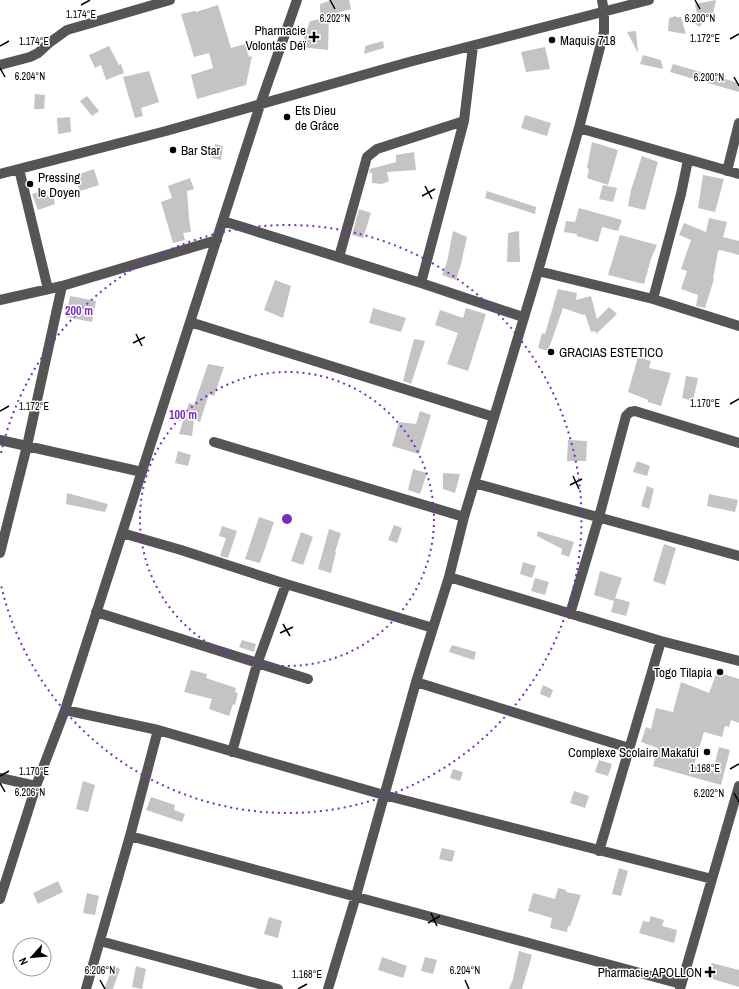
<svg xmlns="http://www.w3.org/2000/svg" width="739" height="989" viewBox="0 0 739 989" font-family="'Archivo Narrow',sans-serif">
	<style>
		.building { fill: #c4c4c4 }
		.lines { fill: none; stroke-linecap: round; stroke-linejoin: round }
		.minor { stroke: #555; stroke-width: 10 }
		.ticks { fill: none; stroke: #000; stroke-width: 1.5 }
		.ring { fill: none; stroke: #7b2cbf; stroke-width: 2; stroke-dasharray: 2 4 }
		.poi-dot { fill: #000; stroke: #fff; stroke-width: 1.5 }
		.labels { text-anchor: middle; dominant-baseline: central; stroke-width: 3; stroke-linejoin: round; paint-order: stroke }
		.poi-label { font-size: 13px; fill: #000; stroke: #fff; text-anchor: start }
		.ticks-label { font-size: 10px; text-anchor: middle; fill: #000; stroke: #fff; stroke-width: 3; stroke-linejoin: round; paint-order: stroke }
		.centre { fill: #7b2cbf; stroke: #fff; stroke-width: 2 }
		.ring-label { font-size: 12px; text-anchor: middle; font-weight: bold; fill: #7b2cbf; stroke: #fff; stroke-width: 3; stroke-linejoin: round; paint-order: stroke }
	</style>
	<rect width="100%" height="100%" fill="#fff"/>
	<path class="building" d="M331,0H349L351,9L329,15L328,50L301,47L310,21L320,19V4Z
		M716,0L712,19L705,17L700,27L683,17L697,14L695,4Z
		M218,5L231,48L245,44L249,57L252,56L246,85L197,99L191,75L213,68L209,53L194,57L181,14L195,11L196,12Z
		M676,16V17H681L686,34L668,31L669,18Z
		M636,31L638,53L627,32Z
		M383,41L384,48L364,54L365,46Z
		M109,46L119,65L121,64L124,73L106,80L101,65L95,68L89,55Z
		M545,47L550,69L526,72L521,52Z
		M643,55L661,60L663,69L640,64Z
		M673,64L739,83V92L670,72Z
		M149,71L159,102L141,108L143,116L135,118L123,77Z
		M35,94L45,95L44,109H34Z
		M87,96L99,111L92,116L80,101Z
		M525,115L551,123L547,136L521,128Z
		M70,117L71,132L58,134L57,118Z
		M592,142L618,150L608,185L587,178L589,169L587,168Z
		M215,144L223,146L221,160L212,158Z
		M414,152L416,170L387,172L389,181L382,184L372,183V173H369L370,169L396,162V155Z
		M642,156L658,162L645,210L628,206L631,190Z
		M94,169L99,185L80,191L74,176Z
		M703,175L724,179L715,212L698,208Z
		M190,178L194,189L187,191L189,218L191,232L183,233L185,240L173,243L161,202L172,198L168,186Z
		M603,185L617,188L613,202L599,199Z
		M46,190L48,197L53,195L55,204L38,210L32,194Z
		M487,191L536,207L535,214L485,198Z
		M579,208L622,220L618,231L602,227L598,242L577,236V234L564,232L566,221L575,222Z
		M359,209L371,213L363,238L352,235Z
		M709,218L727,222L723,237L739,241V255L720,250L718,251L713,279H714L705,308L696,306L698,295L681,289L687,271L681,269L691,240L679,235L684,223L706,232Z
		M453,231L467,237L461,264L456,280L442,275L447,262Z
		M519,231L520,262H507L508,233Z
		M620,235L657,245L651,259L644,284L608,275Z
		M275,280L291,286L283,318L264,310Z
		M558,289L577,293L576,300L591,296L597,319L609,307L617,314L596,334L595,331L591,332L585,314L583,315L563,308L548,351L538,348L542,333L545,334Z
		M70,296L96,301L92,322L66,317Z
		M373,308L406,318L401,332L369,323Z
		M466,308L486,314L468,371L447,364L458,333L435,325L440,310L463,318Z
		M414,339L425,341L411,384L403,381Z
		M638,357L651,361L649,368L671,373L661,406L648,402V400L628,392Z
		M208,364L224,367L214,396L209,394L200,422L194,420L192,436L179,434L189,403L194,405Z
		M686,376L698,378L693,401L682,398Z
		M420,411L431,415L419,454L392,446L399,422L416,424Z
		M568,440L587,441L586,461H567Z
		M178,451L191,455L188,466L175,463Z
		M637,461L650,466L647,476L633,472Z
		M413,469L427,473L420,494L408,490Z
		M443,473L460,474L455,493L443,489Z
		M647,486L654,489L649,509L641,506Z
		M67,493L108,504L105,512L66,504Z
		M709,494L738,500L735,512L707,506Z
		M259,517L274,522L260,563L245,559Z
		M394,525L402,528L397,543L388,540Z
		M222,526L237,531L228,558L220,556L226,538L219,536Z
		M329,529L341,533L335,552H336L331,573L318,569Z
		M538,531L574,542L569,557L561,554L562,549L537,536Z
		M301,532L313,537L303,565L291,561Z
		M664,544L676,548L665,585L653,581Z
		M523,562L536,566L532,578L520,574Z
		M600,571L622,578L614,601L594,595Z
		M535,578L549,582L545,595L531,591Z
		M615,598L630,602L626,616L611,612Z
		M242,640L256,644L254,652L239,647Z
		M452,645L476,652L474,660L449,652Z
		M191,670L207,674L206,678L236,688L235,692L238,693L235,705L233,704L229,716L209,709L212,699L184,692Z
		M717,672L739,679V723L731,720L729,727L725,726L722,737L704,732L694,765L713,771L719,747L730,750L721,785L653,766L658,748L641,742L646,727L651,729L656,708L673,712L681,682L709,693Z
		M543,685L553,690L550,698L540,694Z
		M599,760L612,764L608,776L595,772Z
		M453,769L463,772L460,781L450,778Z
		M83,781L95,785L88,812L76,809Z
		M574,791L589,796L585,808L570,803Z
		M151,797L175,805L174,810L185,814L182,822L146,810Z
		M442,848L455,851L452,862L439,859Z
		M619,868L628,871L621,896L612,894Z
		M58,881L63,892L38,904L33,893Z
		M558,888L566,890V892L581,895L570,926H568L567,932L550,928L552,918L528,911L533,893L555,899Z
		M87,893L99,896L95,915L83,913Z
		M651,916L664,920L662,926L677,930L674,943L639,933L643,921L649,922Z
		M269,917L282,921L278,938L264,934Z
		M519,951L532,955L522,989H509L513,979Z
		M382,957L407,966L403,978L378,970Z
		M425,957L437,960L433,974L421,971Z
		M712,963L739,970V987L706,977Z
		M113,966L120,969L113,989H104Z
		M136,966L146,969L142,989L132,987Z"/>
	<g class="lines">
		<path class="minor" d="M0,65L30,57L38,53L49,43L67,30L170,0
			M579,128L739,174
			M19,169L48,289
			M727,171L739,123
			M0,174L166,131L409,62L649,0
			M223,221L421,283L523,317
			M339,257L367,157L377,149L464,121
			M538,271L653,299L739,326
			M421,283L464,121L473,46
			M653,299L681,194L688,160
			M0,300L62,286L217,240
			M190,322L494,417
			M0,440L142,472
			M214,442L464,517
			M474,483L739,556
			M122,533L181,550L286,584L433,628
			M0,553L27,446L62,286
			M449,577L661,641L739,661
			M96,612L308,679
			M570,614L599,517L626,416L630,412L635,411L739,443
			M416,682L629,748
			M65,710L158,730L384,795L712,879
			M232,752L257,664L286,584
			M0,778L36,786
			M130,836L681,984
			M599,851L661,641
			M0,899L36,786L65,710L260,105L297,0
			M100,941L278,989
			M86,989L130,836L158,730
			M328,989L356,896L416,682L449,577L464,517L538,271L579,128L604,32V12L602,0
			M680,989L739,786"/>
	</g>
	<path class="ticks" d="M330,0L335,9M695,0L700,9M81,5L90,0M730,39L739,34M0,46L9,41M0,68L5,77M734,77L739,86M425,186L432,199M422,196L435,189M136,334L142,346M133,343L145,337M730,404L739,399M0,411L9,406M573,476L579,489M570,485L582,479M283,624L290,636M280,633L293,627M730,769L739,764M0,776L9,771M0,783L5,792M734,793L739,802M431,913L437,926M428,923L440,916M100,980L105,989M465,980L469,989M298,989L307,984"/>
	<g class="ring">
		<circle cx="287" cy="519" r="147"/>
		<path d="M1 453A294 294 0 1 1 1 585"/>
	</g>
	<g class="poi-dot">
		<path d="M312 31h4v4h4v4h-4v4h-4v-4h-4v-4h4z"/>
		<circle cx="552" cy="40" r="4"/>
		<circle cx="287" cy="117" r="4"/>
		<circle cx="173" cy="150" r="4"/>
		<circle cx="30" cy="184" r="4"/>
		<circle cx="551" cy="352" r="4"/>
		<circle cx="720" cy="672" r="4"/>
		<circle cx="707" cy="752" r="4"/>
		<path d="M708 966h4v4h4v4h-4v4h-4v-4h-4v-4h4z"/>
	</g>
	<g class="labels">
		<g class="poi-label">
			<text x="306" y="30" text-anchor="end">Pharmacie<tspan x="306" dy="15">Volontas Déï</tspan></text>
			<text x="560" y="40">Maquis 718</text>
			<text x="295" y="110">Ets Dieu<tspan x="295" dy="15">de Grâce</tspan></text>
			<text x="181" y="150">Bar Star</text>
			<text x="38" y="177">Pressing<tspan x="38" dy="15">le Doyen</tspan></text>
			<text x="559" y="352">GRACIAS ESTETICO</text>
			<text x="712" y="672" text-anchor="end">Togo Tilapia</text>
			<text x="699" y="752" text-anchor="end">Complexe Scolaire Makafui</text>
			<text x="702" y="972" text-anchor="end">Pharmacie APOLLON</text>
		</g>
	</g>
	<g class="ticks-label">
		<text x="81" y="18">1.174°E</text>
		<text x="335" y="22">6.202°N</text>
		<text x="700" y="22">6.200°N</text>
		<text x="705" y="42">1.172°E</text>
		<text x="34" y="45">1.174°E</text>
		<text x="30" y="80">6.204°N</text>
		<text x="709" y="81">6.200°N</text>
		<text x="705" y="407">1.170°E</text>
		<text x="34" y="410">1.172°E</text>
		<text x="705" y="772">1.168°E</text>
		<text x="34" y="775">1.170°E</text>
		<text x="30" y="796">6.206°N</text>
		<text x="709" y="797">6.202°N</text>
		<text x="100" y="974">6.206°N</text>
		<text x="465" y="974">6.204°N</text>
		<text x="307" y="978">1.168°E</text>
	</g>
	<circle cx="287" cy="519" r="6" class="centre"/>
	<g class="ring-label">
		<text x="79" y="315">200 m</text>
		<text x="183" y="419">100 m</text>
	</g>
	<g transform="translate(32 957) rotate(243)"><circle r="19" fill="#ffffff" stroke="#999999"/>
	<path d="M0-3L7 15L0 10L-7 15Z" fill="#000000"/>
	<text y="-6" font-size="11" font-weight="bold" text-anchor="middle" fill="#000000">N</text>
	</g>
</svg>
